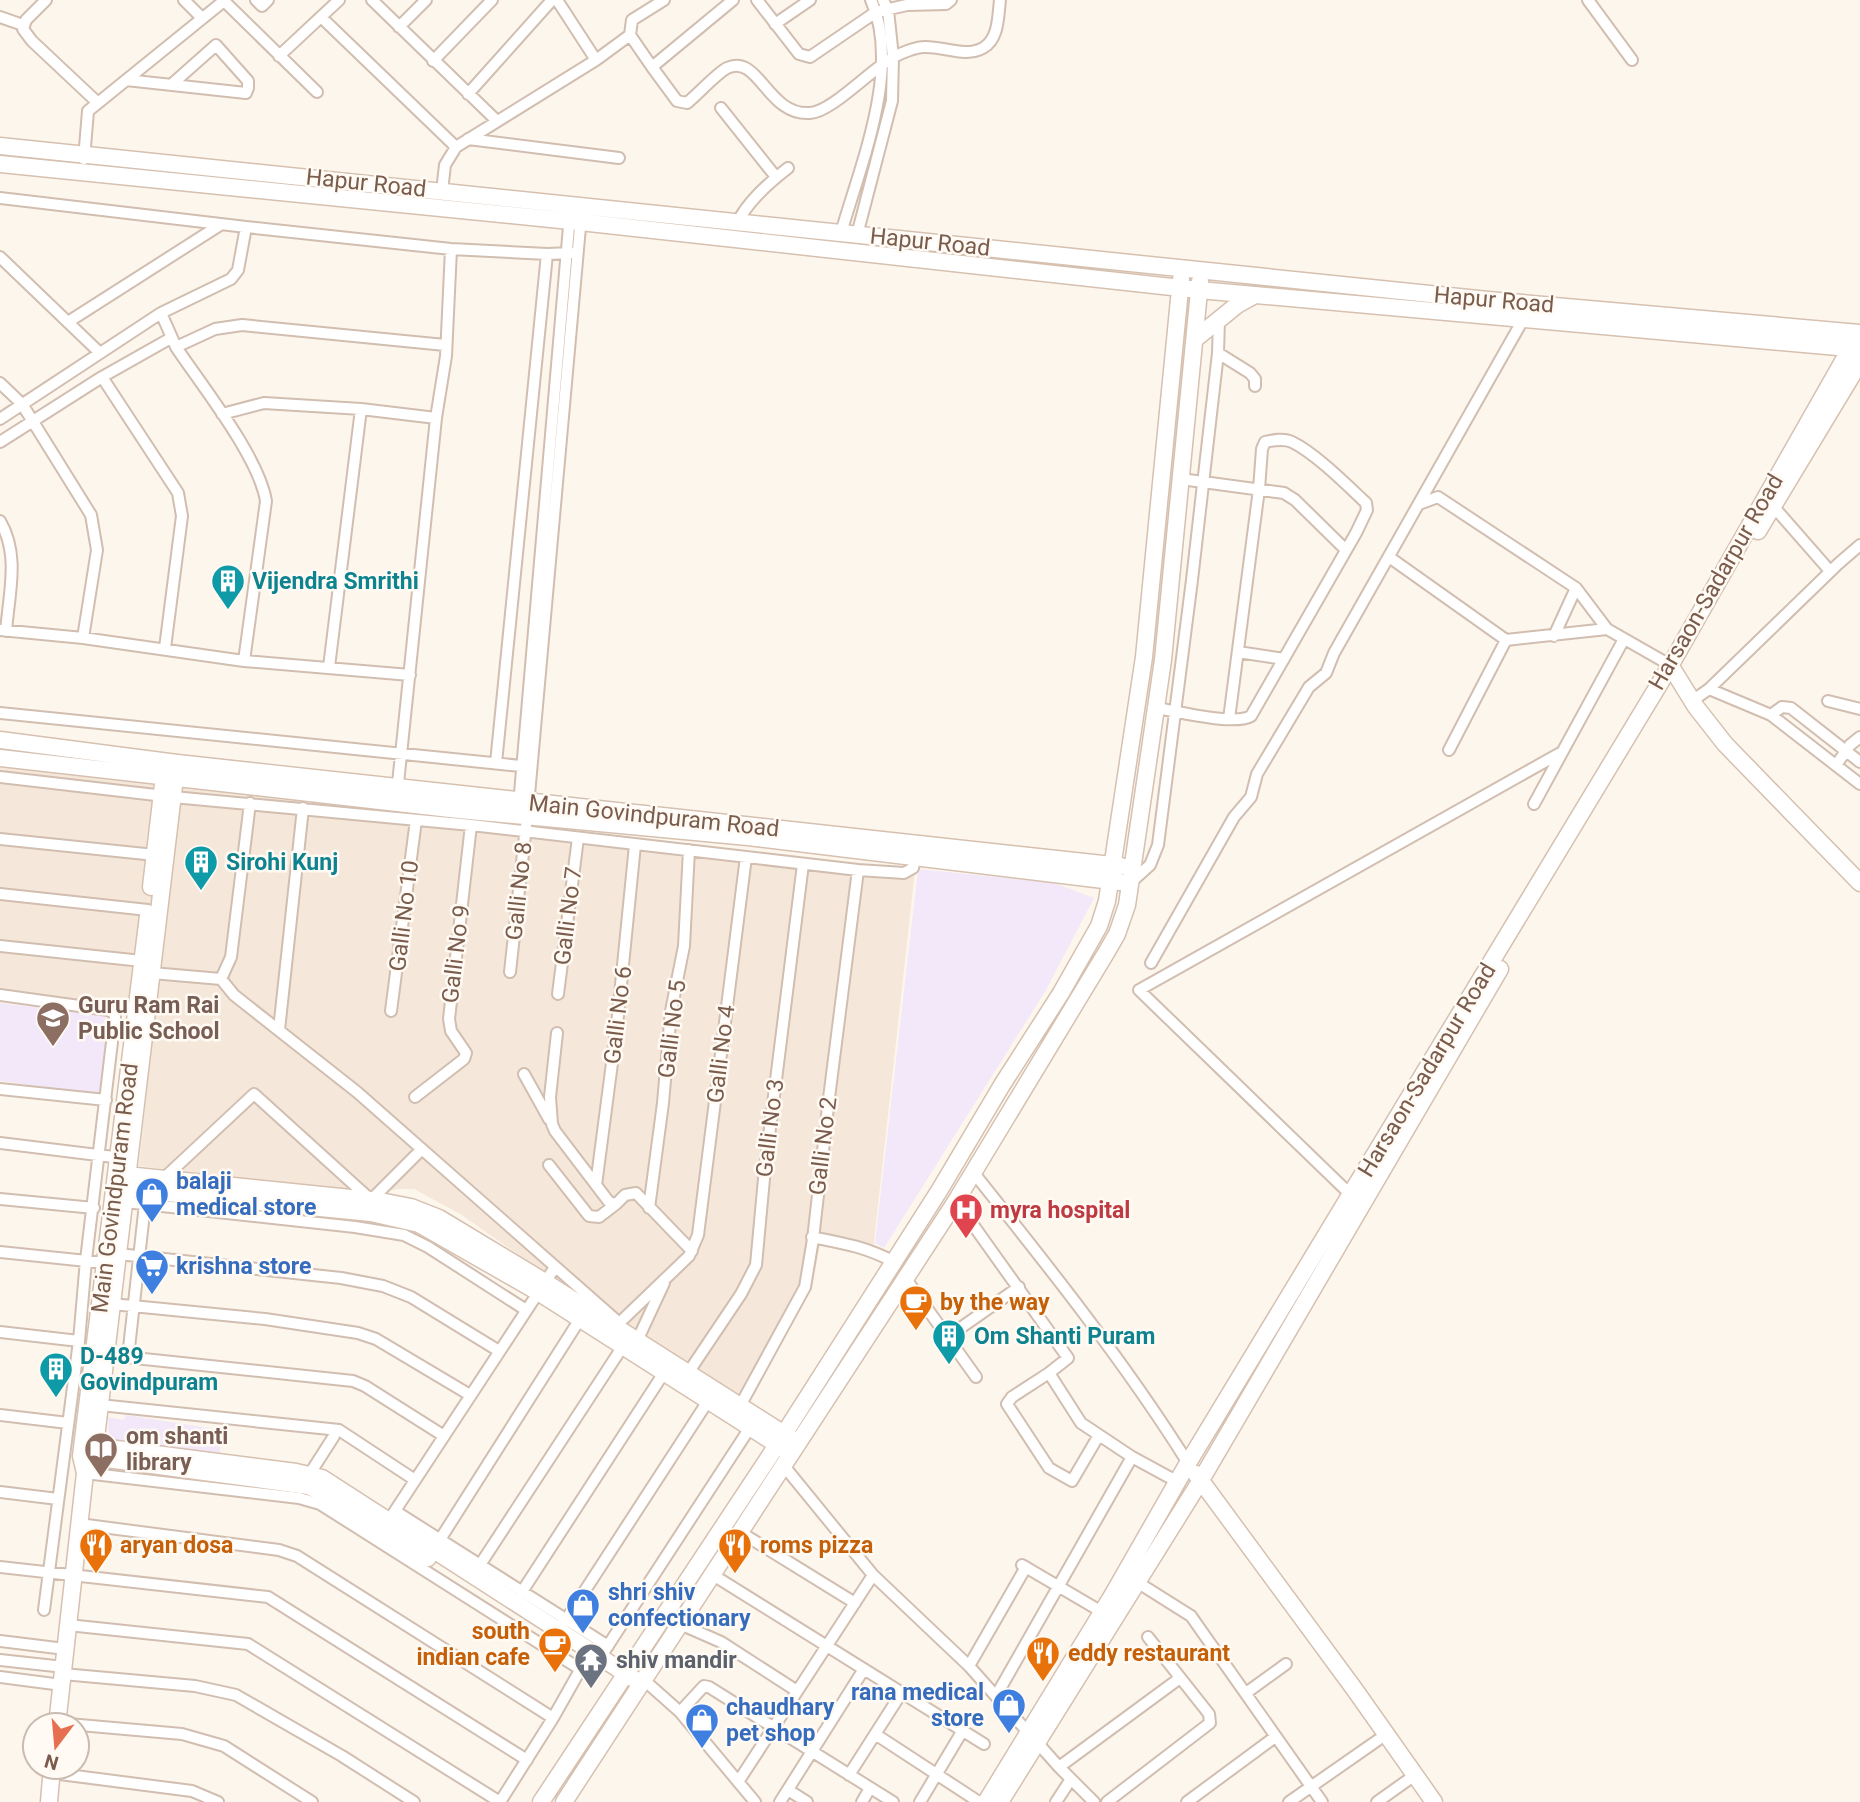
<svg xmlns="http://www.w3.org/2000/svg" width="1860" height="1802" viewBox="0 0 1860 1802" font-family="Roboto,sans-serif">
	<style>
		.residential { fill: #f5e8da }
		.education { fill: #f3e8fa }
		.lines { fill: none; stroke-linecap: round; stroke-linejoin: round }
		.street-casing { stroke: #d1beb0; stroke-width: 14 }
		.secondary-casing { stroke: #d6c0b0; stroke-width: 19 }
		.street { stroke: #fff; stroke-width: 10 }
		.secondary { stroke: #fff; stroke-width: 16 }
		.labels { text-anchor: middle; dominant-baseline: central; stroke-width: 5; stroke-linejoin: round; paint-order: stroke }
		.street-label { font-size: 23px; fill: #7a5c4d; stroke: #fffaf3 }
		.culture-label { font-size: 23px; font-weight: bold; fill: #0d838f; stroke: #fffaf3; text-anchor: start }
		.education-label { font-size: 23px; font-weight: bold; fill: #785e54; stroke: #fffaf3; text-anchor: start }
		.shop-label { font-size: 23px; font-weight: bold; fill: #366cbe; stroke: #fffaf3; text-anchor: start }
		.health-label { font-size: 23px; font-weight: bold; fill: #be3a42; stroke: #fffaf3; text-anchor: start }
		.food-label { font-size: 23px; font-weight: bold; fill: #c56008; stroke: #fffaf3; text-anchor: start }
		.worship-label { font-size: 23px; font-weight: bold; fill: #5b616d; stroke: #fffaf3; text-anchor: start }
	</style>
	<rect width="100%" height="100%" fill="#fdf6ec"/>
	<path class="residential" d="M0,763L589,836L915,871L873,1250L820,1245L812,1288L740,1400L621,1326L460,1214L414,1189H398L372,1194L139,1166L154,1016L0,996Z"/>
	<path class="education" d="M918,869L1054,883L1094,898L1046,990L884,1248L875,1243Z
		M0,1003L110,1016L101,1094L0,1081Z
		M126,1415L221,1430L220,1454L109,1442L108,1417L124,1420Z"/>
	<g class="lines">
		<g class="street-casing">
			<path id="street" d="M46,0L26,20L23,29L32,41L98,103
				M184,0L202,18
				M223,0L317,92
				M256,0L262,6L268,0
				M372,0L497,121
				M557,0L596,60
				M733,0L652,67L677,101L687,103C697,95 717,73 727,68C759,53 767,116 810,113C832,112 872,68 894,57C901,53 916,47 924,47C943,46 965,58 983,48C999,39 998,16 1000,0
				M757,0L799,54L810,57L876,12L907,5L946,4L951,0
				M1588,0L1632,60
				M0,17L23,25
				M321,17L456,147
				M775,24L810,0
				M399,27L426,0
				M279,56L339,0
				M433,61L492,0
				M652,67L630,35L632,20L664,0
				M126,80L246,93L248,88V81L216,45L171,85
				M468,94L552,0
				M721,108L776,177
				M468,139L619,158
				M84,159L88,111L225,0
				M442,191L445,165L456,147L596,60L630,35
				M0,198L246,227
				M743,223L741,216C752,198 771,181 788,168
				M841,233C860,166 902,67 871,0
				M857,235L892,101L893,57L888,10L883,0
				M0,257L100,353
				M1219,319L1218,353L1250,373L1255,379V386
				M68,322L220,225
				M176,347L161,313L231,279L238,270L246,227L451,249L547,254L572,253
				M102,377L178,493L182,516L165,648
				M0,383L22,404L91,515L97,550L83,638
				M222,414L264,403L361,409L436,418
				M0,419L161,313
				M0,442L102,377L171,338
				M1181,479L1284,493L1295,500L1346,550
				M1419,504L1438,497L1576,588L1607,629L1670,665
				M1773,506L1830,571
				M0,521C20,555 9,593 6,631
				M1389,557L1506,640
				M0,630L83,638L244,661L410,675
				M1554,636L1576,588
				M1238,652L1284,659
				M244,661L266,501C259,457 202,386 176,347L215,329L242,325L445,345
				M329,667L361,409
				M1709,689L1771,715L1782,707L1791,708L1860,762
				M1692,701L1709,689L1838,564L1860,545
				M1828,701L1860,709
				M1156,708C1176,711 1235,726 1251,716L1356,533L1367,510L1366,503C1347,485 1315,453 1292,442C1284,438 1274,440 1265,442L1262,449L1259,489L1229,719
				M0,713L531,767
				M1771,715L1860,784
				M1449,750L1506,640L1607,629
				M496,763L547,254
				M1836,765L1850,745L1860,737
				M0,777L173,797L471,825L858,870L904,873L913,868L916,853
				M397,793L436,418L446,356L451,249
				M1534,804L1624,639
				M519,805L570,215
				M528,806L581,216
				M0,839L155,855
				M1130,883L1150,865L1158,845L1192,580L1218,353
				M0,894L148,910
				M0,946L142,961
				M1151,963L1234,817L1251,797L1257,774L1309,687L1326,673L1334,653L1524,318
				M510,972L526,826
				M152,973L221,979L234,995L357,1092L617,1321
				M221,979L231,957L250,803
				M558,994L578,838
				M0,995L108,1010L114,1013L115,1017L86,1260L79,1341L44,1610
				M391,1011L416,820
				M279,1030L303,808
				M557,1033L550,1097L552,1124L555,1131L609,1202L616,1204L625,1195L636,1193L692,1251
				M524,1074L549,1119
				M0,1089L106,1100
				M415,1097L464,1059L466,1053L451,1031L449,1019L471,825
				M0,1143L122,1158
				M549,1165L589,1216L599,1217L616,1204
				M973,1172C1048,1266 1124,1361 1188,1463
				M163,1179L254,1094L371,1200L422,1149
				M596,1185L617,1025L635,845
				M1353,1197L1139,990L1562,752
				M0,1199L94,1208
				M956,1201L1068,1358L1049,1373L1081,1423L1132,1457L1178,1482
				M125,1202L355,1227L404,1235L428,1247L526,1310
				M649,1208L663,1103L671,1011L684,946L689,850
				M812,1237C842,1243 867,1247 894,1262
				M0,1252L106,1263
				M118,1254L341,1278L383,1286L411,1297L499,1351
				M906,1279L976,1377
				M112,1304L265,1319L358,1333L376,1339L470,1395
				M614,1328L689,1256L698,1235L746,857
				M0,1332L79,1341
				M949,1336L1019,1287
				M637,1341L664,1283
				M106,1355L353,1381L365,1386L444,1436
				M128,1357L145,1204
				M688,1373L741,1294L756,1265L765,1168L803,864
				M1049,1373L1012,1397L1007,1404L1049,1468L1072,1481L1099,1435
				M100,1405L339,1430L415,1480
				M740,1406L805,1287L813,1239L829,1098L858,870
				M0,1415L68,1423
				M784,1466L873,1575L969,1666L1059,1767L1094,1802
				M85,1473L299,1498L320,1504L580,1669
				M309,1475L334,1436
				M0,1492L58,1499
				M395,1511L608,1646
				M389,1520L555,1267
				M79,1524L279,1550L297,1556L553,1718
				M740,1532L855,1603
				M434,1549L580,1319
				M1022,1565L1102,1612
				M0,1567L268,1597L527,1760
				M474,1574L623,1346
				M713,1575L984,1744
				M1137,1582L1191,1616L1198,1626L1322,1802
				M516,1601L667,1368
				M680,1624L721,1642L797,1691
				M68,1625L248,1644L500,1802
				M560,1629L708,1401
				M0,1641L65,1649
				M0,1660L64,1667
				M596,1664L753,1423
				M969,1666L1026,1567
				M63,1674L195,1686L236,1695L342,1756L414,1802
				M0,1677L62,1685
				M644,1680L680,1712L755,1802
				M1246,1693L1286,1664
				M996,1696L1132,1457
				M680,1712L704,1686L709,1687L893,1802
				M57,1723L182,1734L224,1746L312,1802
				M875,1734L979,1802
				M1059,1767L1180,1678
				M52,1773L192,1791L218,1802
				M849,1775L902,1692
				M738,1782L873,1575
				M788,1790L807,1802
				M500,1802L553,1718L592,1649
				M780,1802L864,1669
				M862,1802L870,1788
				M920,1802L963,1730
				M1056,1802L1071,1779
				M1107,1802L1210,1723L1209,1714L1148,1637
				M1187,1802L1275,1737
				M1289,1802L1378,1740
				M1377,1802L1408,1780"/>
		</g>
		<g class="secondary-casing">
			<path id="secondary" d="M0,146L1488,300L1860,333
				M0,164L580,222L1199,290L1860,349
				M1195,339L1237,305L1255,295
				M1758,531L1860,362
				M1670,665L1696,707L1725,744L1860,883
				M0,740L177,763L1121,866
				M0,758L459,810L748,837L1120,882
				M151,887L165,767
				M117,1174L380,1201L411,1207L439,1218L545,1282L792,1439
				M117,1188L371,1213L419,1224L538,1292L784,1449
				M85,1445L296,1472L322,1478L634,1679
				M84,1456L308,1486L330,1496L428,1558
				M85,1473L81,1456L148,916
				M1196,1474L1355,1690L1434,1802
				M57,1725L85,1473L93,1457L95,1446L176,769
				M49,1802L52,1767
				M541,1802L777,1445L939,1191L1002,1085L1061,993L1099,926L1107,901L1144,657L1181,279
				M564,1802L956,1201L1106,953L1117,934L1127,905L1163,660L1200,281
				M986,1802L1112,1596L1188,1463L1666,673L1854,342
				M1000,1802L1201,1480L1500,969"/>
		</g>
		<use href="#street" class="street"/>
		<use href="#secondary" class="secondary"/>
	</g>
	<defs>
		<g id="building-pin" transform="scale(1.75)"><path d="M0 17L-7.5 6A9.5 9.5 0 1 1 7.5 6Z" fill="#0f9aa8" stroke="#fffaf3"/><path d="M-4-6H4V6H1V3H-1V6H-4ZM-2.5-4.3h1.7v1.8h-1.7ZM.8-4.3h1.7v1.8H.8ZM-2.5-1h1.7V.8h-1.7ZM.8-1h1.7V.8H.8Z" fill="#fff"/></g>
		<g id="school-pin" transform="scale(1.75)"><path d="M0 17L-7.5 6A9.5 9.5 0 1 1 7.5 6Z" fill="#8d6e63" stroke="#fffaf3"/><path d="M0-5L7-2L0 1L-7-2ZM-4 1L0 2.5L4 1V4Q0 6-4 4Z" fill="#fff"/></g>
		<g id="shop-pin" transform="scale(1.75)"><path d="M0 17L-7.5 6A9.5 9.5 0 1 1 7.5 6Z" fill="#3f7fe0" stroke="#fffaf3"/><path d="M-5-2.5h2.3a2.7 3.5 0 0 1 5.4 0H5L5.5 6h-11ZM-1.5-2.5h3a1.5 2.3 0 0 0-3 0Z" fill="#fff"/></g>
		<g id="hospital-pin" transform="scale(1.75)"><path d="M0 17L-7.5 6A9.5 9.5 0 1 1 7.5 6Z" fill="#e0444e" stroke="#fffaf3"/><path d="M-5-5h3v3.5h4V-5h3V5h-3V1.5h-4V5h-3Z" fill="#fff"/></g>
		<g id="supermarket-pin" transform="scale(1.75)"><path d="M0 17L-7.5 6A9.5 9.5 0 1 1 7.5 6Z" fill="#3f7fe0" stroke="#fffaf3"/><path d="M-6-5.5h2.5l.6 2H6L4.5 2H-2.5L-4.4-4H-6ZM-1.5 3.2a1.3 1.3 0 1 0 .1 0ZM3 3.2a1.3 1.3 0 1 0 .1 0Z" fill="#fff"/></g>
		<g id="cafe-pin" transform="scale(1.75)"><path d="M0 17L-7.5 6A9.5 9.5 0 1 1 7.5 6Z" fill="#e8710a" stroke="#fffaf3"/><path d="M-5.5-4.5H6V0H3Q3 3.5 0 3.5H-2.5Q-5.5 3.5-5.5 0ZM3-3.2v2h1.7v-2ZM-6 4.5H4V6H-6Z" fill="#fff"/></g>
		<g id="library-pin" transform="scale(1.75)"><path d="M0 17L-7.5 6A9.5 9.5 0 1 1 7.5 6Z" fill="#8d6e63" stroke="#fffaf3"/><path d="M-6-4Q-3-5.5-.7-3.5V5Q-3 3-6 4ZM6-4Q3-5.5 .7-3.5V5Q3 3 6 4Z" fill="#fff"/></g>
		<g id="restaurant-pin" transform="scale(1.75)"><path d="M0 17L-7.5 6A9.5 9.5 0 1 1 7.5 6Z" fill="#e8710a" stroke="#fffaf3"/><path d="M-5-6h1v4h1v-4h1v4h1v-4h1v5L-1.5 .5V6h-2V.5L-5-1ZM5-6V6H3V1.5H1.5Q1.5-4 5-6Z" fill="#fff"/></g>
		<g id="temple-pin" transform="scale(1.75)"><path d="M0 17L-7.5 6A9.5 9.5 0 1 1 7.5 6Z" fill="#6b7280" stroke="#fffaf3"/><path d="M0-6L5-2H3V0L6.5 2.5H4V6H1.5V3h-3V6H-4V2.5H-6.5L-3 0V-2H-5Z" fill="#fff"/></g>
	</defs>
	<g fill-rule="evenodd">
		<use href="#building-pin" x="228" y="581"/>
		<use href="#building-pin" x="201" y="862"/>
		<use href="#school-pin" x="53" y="1018"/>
		<use href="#shop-pin" x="152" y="1194"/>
		<use href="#hospital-pin" x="966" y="1210"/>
		<use href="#supermarket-pin" x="152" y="1266"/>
		<use href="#cafe-pin" x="916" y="1302"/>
		<use href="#building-pin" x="949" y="1336"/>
		<use href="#building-pin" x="56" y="1369"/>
		<use href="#library-pin" x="101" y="1449"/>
		<use href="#restaurant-pin" x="96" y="1545"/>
		<use href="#restaurant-pin" x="735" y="1545"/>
		<use href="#shop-pin" x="583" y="1605"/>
		<use href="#cafe-pin" x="555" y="1644"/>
		<use href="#restaurant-pin" x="1043" y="1653"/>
		<use href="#temple-pin" x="591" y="1660"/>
		<use href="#shop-pin" x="1009" y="1705"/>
		<use href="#shop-pin" x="702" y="1720"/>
	</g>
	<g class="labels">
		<g class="street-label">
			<text transform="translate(366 183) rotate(6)">Hapur Road</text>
			<text transform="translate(930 242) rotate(6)">Hapur Road</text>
			<text transform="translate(1494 300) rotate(5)">Hapur Road</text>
			<text transform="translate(1716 582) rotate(-60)">Harsaon-Sadarpur Road</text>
			<text transform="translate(654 816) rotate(6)">Main Govindpuram Road</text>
			<text transform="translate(519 891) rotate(-84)">Galli No 8</text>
			<text transform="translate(404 916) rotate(-83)">Galli No 10</text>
			<text transform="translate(568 916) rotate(-83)">Galli No 7</text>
			<text transform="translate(456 954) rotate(-83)">Galli No 9</text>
			<text transform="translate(618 1015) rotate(-83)">Galli No 6</text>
			<text transform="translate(672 1029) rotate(-83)">Galli No 5</text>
			<text transform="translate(721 1054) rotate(-83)">Galli No 4</text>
			<text transform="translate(1427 1070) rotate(-59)">Harsaon-Sadarpur Road</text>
			<text transform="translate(770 1128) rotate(-83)">Galli No 3</text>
			<text transform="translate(823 1146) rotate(-83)">Galli No 2</text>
			<text transform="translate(115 1188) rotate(-83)">Main Govindpuram Road</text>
		</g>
		<g class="culture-label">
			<text x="252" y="581">Vijendra Smrithi</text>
			<text x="226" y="862">Sirohi Kunj</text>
			<text x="974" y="1336">Om Shanti Puram</text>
			<text x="80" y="1356">D-489<tspan x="80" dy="26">Govindpuram</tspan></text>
		</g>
		<g class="education-label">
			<text x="78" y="1005">Guru Ram Rai<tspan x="78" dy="26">Public School</tspan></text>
			<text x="126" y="1436">om shanti<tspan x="126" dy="26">library</tspan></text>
		</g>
		<g class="shop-label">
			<text x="176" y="1181">balaji<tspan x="176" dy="26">medical store</tspan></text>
			<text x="176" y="1266">krishna store</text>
			<text x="608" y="1592">shri shiv<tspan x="608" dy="26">confectionary</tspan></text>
			<text x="984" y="1692" text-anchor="end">rana medical<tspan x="984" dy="26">store</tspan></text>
			<text x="726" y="1707">chaudhary<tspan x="726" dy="26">pet shop</tspan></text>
		</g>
		<g class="health-label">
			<text x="990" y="1210">myra hospital</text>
		</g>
		<g class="food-label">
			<text x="940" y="1302">by the way</text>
			<text x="120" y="1545">aryan dosa</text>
			<text x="760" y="1545">roms pizza</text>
			<text x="530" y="1631" text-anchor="end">south<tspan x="530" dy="26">indian cafe</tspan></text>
			<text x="1068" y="1653">eddy restaurant</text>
		</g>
		<g class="worship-label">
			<text x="616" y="1660">shiv mandir</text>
		</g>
	</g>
	<g transform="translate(56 1746) rotate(196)"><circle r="33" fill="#fffaf3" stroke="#cabbb1" stroke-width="2"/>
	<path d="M0-5L12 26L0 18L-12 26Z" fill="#e76f51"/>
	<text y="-10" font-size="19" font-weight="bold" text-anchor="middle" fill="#7a5c4d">N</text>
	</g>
</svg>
